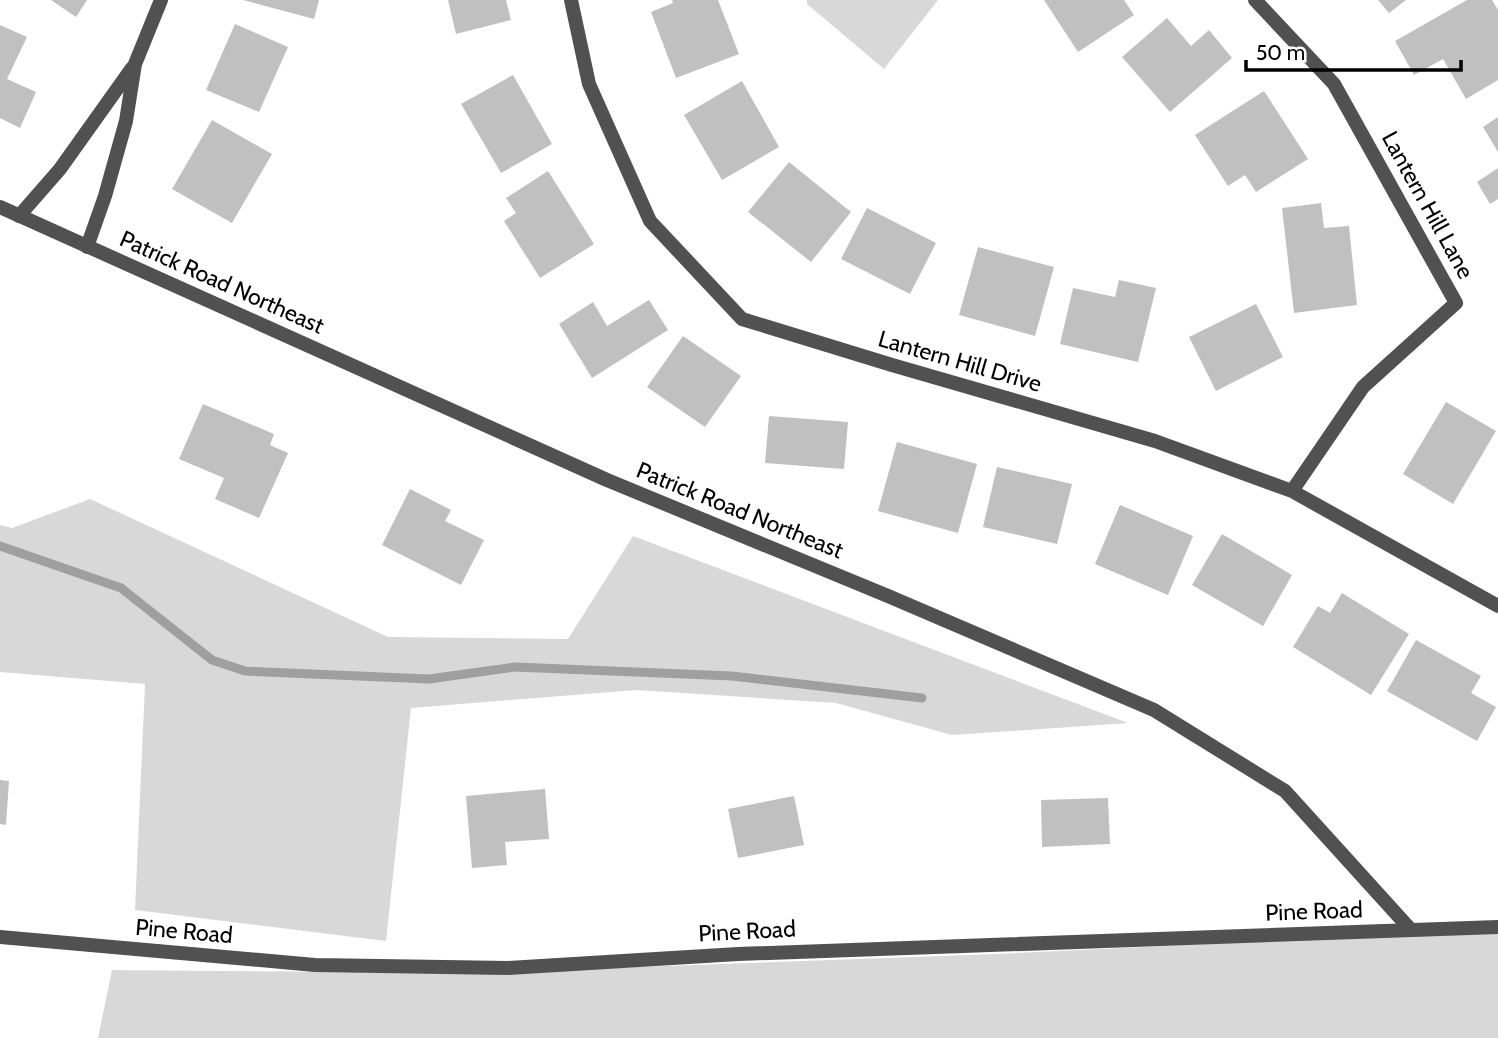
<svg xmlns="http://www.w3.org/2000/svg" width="1498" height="1038" viewBox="0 0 1498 1038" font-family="Cabin,sans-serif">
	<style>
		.green { fill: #d8d8d8 }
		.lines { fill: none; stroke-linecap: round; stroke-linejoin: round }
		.stream { stroke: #9f9f9f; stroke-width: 9 }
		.building { fill: #c0c0c0 }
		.minor { stroke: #515151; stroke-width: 14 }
		.tertiary { stroke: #515151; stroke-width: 14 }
		.labels { text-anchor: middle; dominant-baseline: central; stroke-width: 5; stroke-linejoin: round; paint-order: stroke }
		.street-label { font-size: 23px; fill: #000; stroke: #fff }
	</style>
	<rect width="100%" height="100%" fill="#fff"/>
	<path class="green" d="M807,0H938L884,69L807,4Z
		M90,499L388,637L568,639L633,536L1128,723L952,735L836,703L636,690L411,708L386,941L135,910L145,684L0,672V525L12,528Z
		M1459,932L1498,934V1038H98L112,970L475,973L996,954Z"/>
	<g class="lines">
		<path class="stream" d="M0,546L121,588L212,660L245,671L429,679L515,667L732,676L922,698"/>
	</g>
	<path class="building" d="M51,0H87L76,17Z
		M243,0H319L314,19Z
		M448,0H506L511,20L456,34Z
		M672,0H718L739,54L676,78L651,12L673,3Z
		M1044,0H1124L1134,15L1078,52Z
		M1378,0H1406L1389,13Z
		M1467,0H1492L1498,10V80L1466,99L1443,59L1414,75L1395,41Z
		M1167,18L1191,46L1209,30L1232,58L1170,112L1122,57Z
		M235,24L288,47L259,112L206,90Z
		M0,25L27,37L7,79L36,92L20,128L0,118Z
		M513,75L552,144L501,173L461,104Z
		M742,81L779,147L722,180L684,115Z
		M1264,91L1308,159L1256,192L1245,175L1228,186L1195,135Z
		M1498,117V152L1483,127Z
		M212,120L272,154L232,223L172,189Z
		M789,162L851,212L811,262L748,212Z
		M1498,168V199L1490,204L1477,182Z
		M548,171L594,244L540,278L504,221L516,213L506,198Z
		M1321,203L1324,228L1349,226L1357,305L1294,313L1282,208Z
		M867,208L936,243L910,294L841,259Z
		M978,247L1054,267L1035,336L959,315Z
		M1119,280L1156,288L1138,362L1060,344L1073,288L1115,297Z
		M649,300L668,330L592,378L559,324L593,302L607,326Z
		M1256,304L1283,357L1216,391L1189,337Z
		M683,336L741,376L705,427L647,387Z
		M1446,402L1496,431L1453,504L1403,474Z
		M203,404L274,434L270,445L288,453L259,518L215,499L224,478L179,459Z
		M769,416L848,422L844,469L765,463Z
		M897,442L977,464L958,533L878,511Z
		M997,467L1072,484L1057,544L983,527Z
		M410,489L451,510L445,521L484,540L461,585L382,545Z
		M1120,505L1193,536L1168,595L1095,564Z
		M1222,534L1292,575L1263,626L1192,585Z
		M1342,593L1409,634L1371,695L1293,647L1318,606L1330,613Z
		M1416,640L1481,676L1471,693L1496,707L1477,741L1387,691Z
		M0,780L9,781L6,825L0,824Z
		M545,789L549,839L505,842L507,865L472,868L466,796Z
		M794,796L804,845L738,858L728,809Z
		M1108,798L1110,844L1042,847L1041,800Z"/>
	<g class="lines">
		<path class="minor" d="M571,0L589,84L650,221L742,319L892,365L1155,441L1292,491L1498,606
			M1255,0L1334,84L1456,303L1363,387L1292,491
			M19,216L60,169L132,68
			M87,247L105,196L126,121L135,64L161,0"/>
		<path class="tertiary" d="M0,207L607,480L888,596L1154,710L1285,791L1411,930
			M0,937L315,965L508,968L738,954L1498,927"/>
	</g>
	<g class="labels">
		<g class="street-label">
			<text transform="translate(1428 205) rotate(61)">Lantern Hill Lane</text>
			<text transform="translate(222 282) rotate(24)">Patrick Road Northeast</text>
			<text transform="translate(960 361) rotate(16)">Lantern Hill Drive</text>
			<text transform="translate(740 510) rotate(22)">Patrick Road Northeast</text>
			<text transform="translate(1314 911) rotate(-2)">Pine Road</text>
			<text transform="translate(184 931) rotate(5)">Pine Road</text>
			<text transform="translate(747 931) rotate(-3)">Pine Road</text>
		</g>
	</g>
	<path d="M1246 60v10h215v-10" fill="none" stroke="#000000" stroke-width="3.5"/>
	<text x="1256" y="60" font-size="21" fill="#000000" stroke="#ffffff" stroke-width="5" paint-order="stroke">50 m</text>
</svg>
